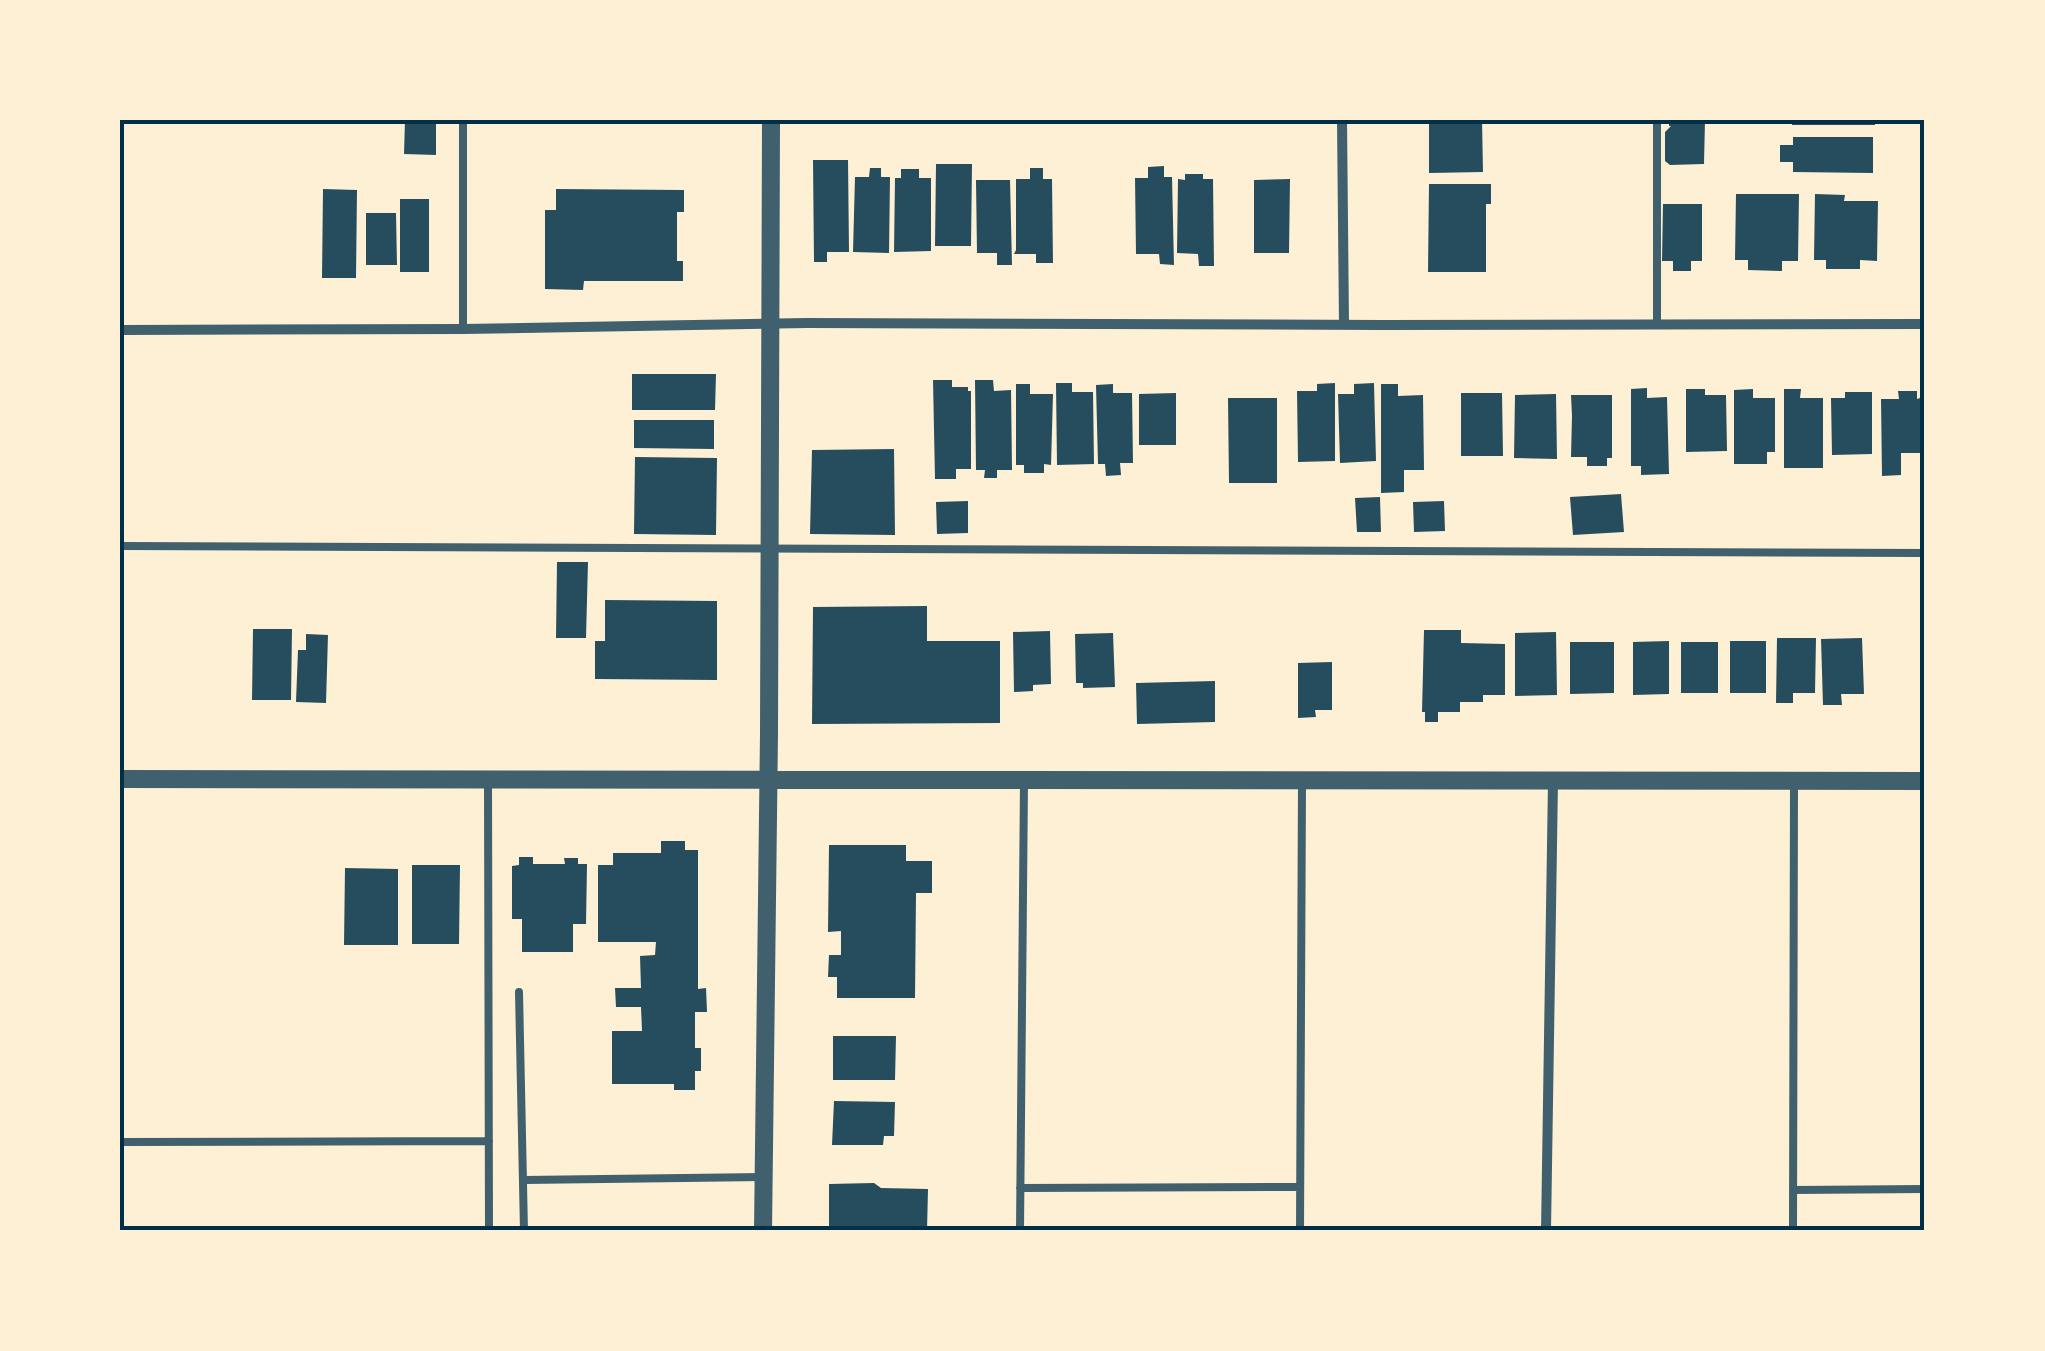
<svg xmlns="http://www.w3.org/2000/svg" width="2045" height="1351" viewBox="0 0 2045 1351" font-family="'Roboto Condensed',sans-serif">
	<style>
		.building { fill: #264d5e }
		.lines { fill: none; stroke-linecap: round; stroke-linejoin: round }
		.service { stroke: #3f606c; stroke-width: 8 }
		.minor { stroke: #3f606c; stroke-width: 10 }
		.tertiary { stroke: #3f606c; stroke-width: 18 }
		.neatline { fill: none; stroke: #003049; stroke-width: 4 }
	</style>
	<rect width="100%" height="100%" fill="#fdf0d5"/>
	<path class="building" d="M405,120H436V155L404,154Z
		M1482,120L1483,172L1429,173V121Z
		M1669,120H1705L1704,164L1670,165L1665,161V132L1671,126H1669Z
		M1792,120H1875V125H1792Z
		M1793,137H1873V173L1793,172V162H1780V145H1793Z
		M813,160H848L849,252H827V262H814Z
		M936,164H972L971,246H935Z
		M1164,166V177H1172L1174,265L1160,264L1159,254H1136L1135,178H1148V167Z
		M870,168H881V177H890L889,253L853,252L855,177H869Z
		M1030,168H1043V179H1052L1053,263H1036V254H1014L1016,250V179H1030Z
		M901,169H919V178H931V251L894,252L895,178H901Z
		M1185,174H1203V179H1213L1214,266H1199L1198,254L1177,253L1178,179L1185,180Z
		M1290,179L1289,253H1254V180Z
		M976,180H1010L1012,265H997V253H977Z
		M1429,184H1491V204H1486V272H1428Z
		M323,189L357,190L356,278H322Z
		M556,189L684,190V212H677V261H683V281H584L583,290L545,289V210H556Z
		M1736,194H1799L1798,261H1782V271L1748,270V260H1735Z
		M1815,194L1845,195L1844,201H1878L1877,261L1860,260V269H1826V260H1814Z
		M400,199H429V272H400Z
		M1663,204H1702V261H1691V271H1673V261H1662Z
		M366,213H396L397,265H366Z
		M632,374H716L715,410H632Z
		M933,380H952V387H968V391H971V469H956V479H935Z
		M975,380H993L994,391L1011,390L1012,470H997V478H984L985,470H976Z
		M1056,383H1072V392H1093L1094,464L1057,465Z
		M1335,383V461L1298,462L1297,391H1317V384Z
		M1374,383L1376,461L1340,463L1338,394H1354V384Z
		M1016,384H1030V394H1053L1051,465L1044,464V473H1024V465H1016Z
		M1113,384V393H1132L1133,463H1120L1121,475L1106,476L1105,464H1098L1096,385Z
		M1381,384H1398V396L1423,395L1424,470H1404V492L1381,493Z
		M1647,388V398L1667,397L1669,474L1641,475V466H1631V389Z
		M1686,389H1705V395H1726L1727,451L1686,452Z
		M1753,389V398H1775V452H1767V464H1734V390Z
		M1784,389H1801L1800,398H1823V468H1784Z
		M1898,391H1917V399L1920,398L1921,453H1901V475L1882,476L1881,399H1899Z
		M1845,392H1872V454L1832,455L1831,398H1845Z
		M1176,393V445H1139V394Z
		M1461,393H1502L1503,456H1461Z
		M1556,394L1557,459L1514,458L1515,395Z
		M1571,395H1612V458H1607V466H1587V457H1571L1572,416Z
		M1228,398H1277V483H1229Z
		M634,420H714V449L634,448Z
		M894,449L895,535L810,534L812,450Z
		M635,457L717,458L716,535L634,534Z
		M1621,494L1624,532L1573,535L1570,497Z
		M1380,497L1381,532H1357L1355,498Z
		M968,501V533L937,534L936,502Z
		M1444,501L1445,531L1414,532L1413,502Z
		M557,562H588L586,638H556Z
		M605,600L717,601V680L595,679V641H605Z
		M927,606V641H1000V723L812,724L813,607Z
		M253,629H292L291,700H252Z
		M1424,630H1461V643L1505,644V695H1483V702H1460V712H1438V722H1425V712H1422Z
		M1050,631L1051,684L1033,685V691L1014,692L1013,632Z
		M1556,632L1557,695L1515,696V633Z
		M1113,633L1115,687L1083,688V683H1076L1075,634Z
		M306,634L328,635L326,703L296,702L298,650H306Z
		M1777,638H1816L1815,693H1793V703H1776Z
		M1862,638L1864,694H1841L1842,705H1823L1821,639Z
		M1669,641V694L1633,695V642Z
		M1730,641H1766V693H1730Z
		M1570,642H1614V693L1570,694Z
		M1681,642H1718V693H1681Z
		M1332,662V710H1315L1316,717L1298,718V663Z
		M1215,681V722L1137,724L1136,683Z
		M661,841H685V850H698V989L706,988L707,1012H695V1048H701V1071H695V1090H674V1084H612V1031H642L641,1007H616L615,988H641L640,956L655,955L656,942H598V865H613V853H661Z
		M829,845H906V861H932V893H916L915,998H837V977H828L829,955H841V931L828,932Z
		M519,857H533V864H565L564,858H578V864H587L586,924H573V952H522V919H512V866L519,865Z
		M412,865H460L459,944H412Z
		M345,868L398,869V945H344Z
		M833,1036H896L895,1080H833Z
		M834,1101L895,1102L894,1136H884L883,1145H832Z
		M874,1183L881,1188L928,1189L927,1231H829V1184Z"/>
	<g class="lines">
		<path class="service" d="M463,120V329
			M1657,120V325
			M120,546L1925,553
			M488,780L489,1231
			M519,992L524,1231
			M120,1142L489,1141
			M524,1180L763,1177
			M1020,1188L1300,1187
			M1793,1190L1925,1189
			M1020,1231L1024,781
			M1300,1231L1302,781
			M1793,1231L1794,781"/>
		<path class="minor" d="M1342,120L1344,325
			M120,330L463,329L807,323L1382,325L1925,324
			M1546,1231L1553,781"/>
		<path class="tertiary" d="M120,779L1925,781
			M763,1231L769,733L771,120"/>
	</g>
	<rect width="2045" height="1351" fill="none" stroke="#fdf0d5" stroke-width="245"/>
	<rect x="122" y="122" width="1800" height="1106" class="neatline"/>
</svg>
